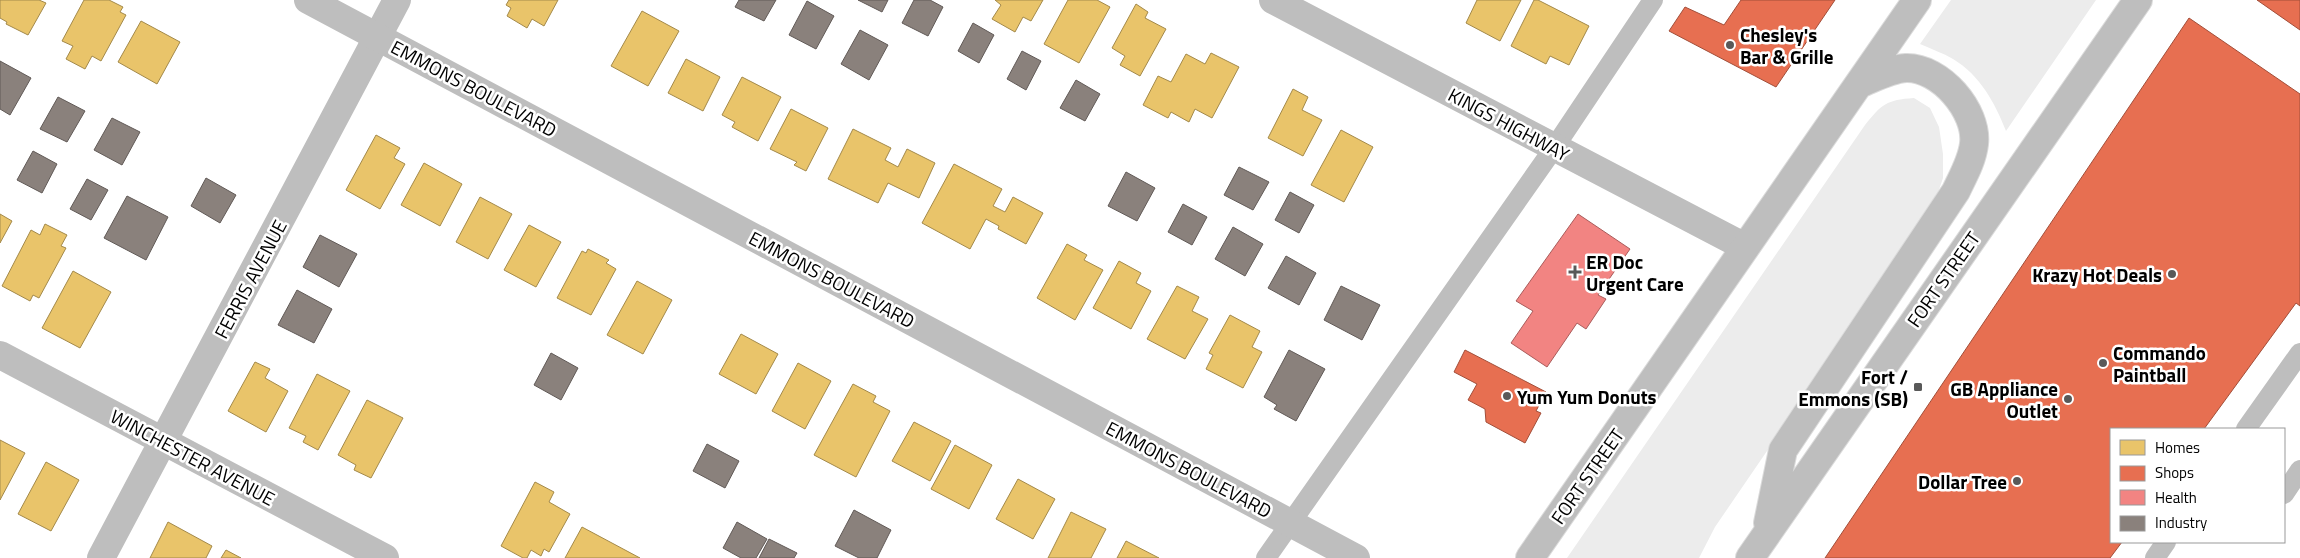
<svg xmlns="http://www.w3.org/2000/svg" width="2300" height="558" viewBox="0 0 2300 558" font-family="'Titillium Web',sans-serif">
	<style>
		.green { fill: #ececec }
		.homes { fill: #e9c46a; stroke: #a3894a }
		.shops { fill: #e76f51; stroke: #a24e39 }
		.health { fill: #f28482; stroke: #a95c5b }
		.industry { fill: #8a817c; stroke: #615a57 }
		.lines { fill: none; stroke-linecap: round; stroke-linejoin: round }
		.primary-casing { stroke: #dbdbdb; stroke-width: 30 }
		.service { stroke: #bebebe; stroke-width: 20 }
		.minor { stroke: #bebebe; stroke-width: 28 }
		.tertiary { stroke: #bebebe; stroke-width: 28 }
		.primary { stroke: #bebebe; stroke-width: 28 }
		.poi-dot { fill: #595959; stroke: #fff; stroke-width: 2 }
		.labels { text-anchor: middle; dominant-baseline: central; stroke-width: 5; stroke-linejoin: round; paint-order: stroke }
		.poi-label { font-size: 19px; font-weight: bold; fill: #000; stroke: #fff; text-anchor: start }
		.street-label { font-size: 19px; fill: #000; stroke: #fff }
	</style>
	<rect width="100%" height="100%" fill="#fff"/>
	<path class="green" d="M1951,0H2096L2006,131C1995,103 1980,75 1953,59C1943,53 1931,49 1920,44Z
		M1914,98L1930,108L1939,127L1943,154V178L1932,210L1715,527L1699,558H1567L1865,125C1882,104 1886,100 1914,98Z"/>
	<path class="homes" d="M0,0H39L46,3L28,35L6,24L7,22L0,18Z
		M84,0H109L123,7L120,12L126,15L101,61L92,56L85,69L66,59L73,46L62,41Z
		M509,0H558L544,26L532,19L527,28L507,16L511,8L506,5Z
		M995,0H1043L1031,21L1023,17L1015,32L992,19L1001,5Z
		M1068,0H1097L1110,7L1079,63L1044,44Z
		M1477,0H1521L1500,41L1466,23Z
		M1534,0H1538L1589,26L1569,65L1550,56L1546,64L1511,46Z
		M1136,4L1148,12L1145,18L1166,29L1140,76L1120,65L1125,56L1112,48Z
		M642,11L679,31L648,86L611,66Z
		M141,21L180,42L157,84L118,62Z
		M1211,53L1239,67L1212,118L1195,109L1189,122L1171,112L1168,118L1143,105L1158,76L1171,82L1186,54L1205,64Z
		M686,59L720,77L703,111L668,93Z
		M742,77L781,97L758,141L732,127L735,122L722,115Z
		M1293,89L1308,97L1302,110L1322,120L1303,156L1268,138Z
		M791,109L828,128L806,171L794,165L797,162L770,149Z
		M853,129L891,148L885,160L898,167L907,149L935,163L919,198L888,183L878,203L828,179Z
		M1341,130L1373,147L1344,202L1311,185Z
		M376,135L400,148L394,158L405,164L380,209L346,190Z
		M424,163L462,184L440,226L401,205Z
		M954,164L1002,189L993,206L1005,212L1013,197L1043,213L1026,244L998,229L999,226L986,219L970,249L922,223Z
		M480,197L512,214L488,259L456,242Z
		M0,214L12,221L0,243Z
		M45,224L67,235L61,246L66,248L39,298L33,295L30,301L2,286L31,230L40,235Z
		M529,225L561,242L536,287L504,270Z
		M1067,244L1087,255L1084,260L1103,270L1075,320L1037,298Z
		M588,249L609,260L606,263L616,269L591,315L557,298L582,251L586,253Z
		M1119,261L1141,273L1136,283L1151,291L1131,329L1093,308Z
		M73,271L111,292L80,348L42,328Z
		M637,281L672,300L643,354L607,335Z
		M1177,286L1199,297L1192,311L1208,319L1185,359L1147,339Z
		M1230,315L1260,331L1252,347L1262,352L1243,388L1206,369L1213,355L1209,353Z
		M741,334L778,354L756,394L719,374Z
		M255,362L270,369L265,378L288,391L266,432L228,411Z
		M798,363L831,381L805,429L772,411Z
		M317,374L350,391L318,450L303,442L306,436L289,428Z
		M853,384L876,396L873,402L890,411L856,477L814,455Z
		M367,400L403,418L371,478L354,470L356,465L338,455Z
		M914,422L951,441L930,481L892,461Z
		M0,440L25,453L0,500Z
		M955,445L992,465L969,509L931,489Z
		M46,462L79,480L51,531L18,514Z
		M1018,479L1055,499L1033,539L996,519Z
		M535,482L554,492L549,502L570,514L549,552L544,549L541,556L531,550L527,558H523L501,546Z
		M1071,512L1106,529L1091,558H1048Z
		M168,522L212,546L206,558H150Z
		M582,527L640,558H565Z
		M1126,541L1159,558H1117Z
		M226,550L241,558H221Z"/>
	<path class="shops" d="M1741,0H1835L1776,87L1669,31L1685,7L1724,25Z
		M2257,0H2300V30Z
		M2189,18L2300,94V306L2296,303L2204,429H2111V542H2122L2110,558H1825Z
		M1465,350L1546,392L1536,411L1541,413L1525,443L1486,422L1485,409L1468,400L1477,384L1454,372Z"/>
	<path class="health" d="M1578,214L1630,249L1598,295L1606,299L1586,329L1577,323L1547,367L1511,343L1533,311L1516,301Z"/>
	<path class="industry" d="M739,0H776L764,21L735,7Z
		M858,0H888L882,12Z
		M914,0H930L943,7L928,36L902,23Z
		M807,1L834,16L816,49L789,35Z
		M973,23L994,35L979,63L958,51Z
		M860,30L888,45L869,80L841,64Z
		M1022,51L1041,61L1026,90L1007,79Z
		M0,61L31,78L10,115L0,109Z
		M1076,80L1100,94L1085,121L1060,108Z
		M58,97L85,111L67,142L40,129Z
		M112,118L140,132L122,165L94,150Z
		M33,151L57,164L42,193L17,180Z
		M1239,167L1269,182L1253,210L1224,195Z
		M1126,172L1155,188L1137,221L1108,206Z
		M206,178L236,195L220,223L191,206Z
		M87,179L108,190L91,220L70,209Z
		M1290,192L1314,205L1299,233L1275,220Z
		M127,196L168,217L146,260L104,238Z
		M1183,204L1207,217L1192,245L1168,232Z
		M1233,227L1263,244L1245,276L1215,259Z
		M320,235L357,254L339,287L303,267Z
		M1286,256L1316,273L1299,305L1268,288Z
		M1341,286L1380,305L1362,340L1324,320Z
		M297,290L332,309L314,343L278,325Z
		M1289,350L1325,369L1296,421L1274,409L1277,405L1264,397Z
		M551,353L578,368L561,400L534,385Z
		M707,444L739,461L725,488L693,471Z
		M854,510L891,530L877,558H859L835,546Z
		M737,522L767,539L756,558H741L723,548Z
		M769,539L797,553L794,558H759Z"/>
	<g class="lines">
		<g class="primary-casing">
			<path id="primary" d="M1768,523L1783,450L1956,191C1963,176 1972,161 1974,144C1978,111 1940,67 1906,68C1890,69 1874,78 1859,84
				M1530,558L1917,0
				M1750,558L2138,0"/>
		</g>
		<path class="service" d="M2246,429L2300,353
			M2284,494L2300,470
			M1266,558L1554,148L1653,0
			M2155,558L2166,542"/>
		<path class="minor" d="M1273,0L1745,247
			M0,355L385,558
			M101,558L397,0"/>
		<path class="tertiary" d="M308,0L1356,558"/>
		<use href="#primary" class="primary"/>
	</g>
	<g class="poi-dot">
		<circle cx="1730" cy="45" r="5"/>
		<path d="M1572.5 264.5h5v5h5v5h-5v5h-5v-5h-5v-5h5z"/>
		<circle cx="2172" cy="274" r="5"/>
		<circle cx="2103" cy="363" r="5"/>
		<rect x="1913" y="382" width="10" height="10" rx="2.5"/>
		<circle cx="1507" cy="396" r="5"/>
		<circle cx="2068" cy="399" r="5"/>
		<circle cx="2017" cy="481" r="5"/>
	</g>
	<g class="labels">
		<g class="poi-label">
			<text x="1740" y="34">Chesley's<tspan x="1740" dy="22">Bar &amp; Grille</tspan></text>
			<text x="1586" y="261">ER Doc<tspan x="1586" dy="22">Urgent Care</tspan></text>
			<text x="2162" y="274" text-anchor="end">Krazy Hot Deals</text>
			<text x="2113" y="352">Commando<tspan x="2113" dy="22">Paintball</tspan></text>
			<text x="1908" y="376" text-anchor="end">Fort /<tspan x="1908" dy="22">Emmons (SB)</tspan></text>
			<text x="2058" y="388" text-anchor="end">GB Appliance<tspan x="2058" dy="22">Outlet</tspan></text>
			<text x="1517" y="396">Yum Yum Donuts</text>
			<text x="2007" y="481" text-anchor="end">Dollar Tree</text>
		</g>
		<g class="street-label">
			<text transform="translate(474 88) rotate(28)">EMMONS BOULEVARD</text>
			<text transform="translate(1509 124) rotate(28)">KINGS HIGHWAY</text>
			<text transform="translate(250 279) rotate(-62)">FERRIS AVENUE</text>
			<text transform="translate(832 279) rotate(28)">EMMONS BOULEVARD</text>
			<text transform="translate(1943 279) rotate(-55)">FORT STREET</text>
			<text transform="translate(193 457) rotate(28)">WINCHESTER AVENUE</text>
			<text transform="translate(1189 469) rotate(28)">EMMONS BOULEVARD</text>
			<text transform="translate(1587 476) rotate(-55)">FORT STREET</text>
		</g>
	</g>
	<rect x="2110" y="428" width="175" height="115" fill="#ffffff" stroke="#999999"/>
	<rect x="2120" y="440" width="25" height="15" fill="#e9c46a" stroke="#999999"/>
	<text x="2155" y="453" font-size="15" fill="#000000">Homes</text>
	<rect x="2120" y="466" width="25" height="15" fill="#e76f51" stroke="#999999"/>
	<text x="2155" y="478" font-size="15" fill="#000000">Shops</text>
	<rect x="2120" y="490" width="25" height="15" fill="#f28482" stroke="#999999"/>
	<text x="2155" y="503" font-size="15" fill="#000000">Health</text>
	<rect x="2120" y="516" width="25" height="15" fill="#8a817c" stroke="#999999"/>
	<text x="2155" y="528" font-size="15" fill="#000000">Industry</text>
</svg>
